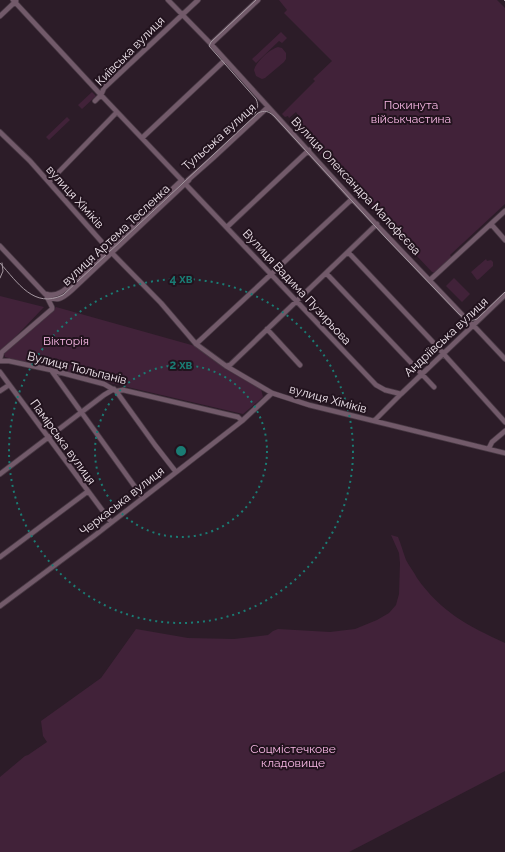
<svg xmlns="http://www.w3.org/2000/svg" width="505" height="852" viewBox="0 0 505 852" font-family="Raleway,sans-serif">
	<style>
		.green { fill: #412239 }
		.lines { fill: none; stroke-linecap: round; stroke-linejoin: round }
		.minor-casing { stroke: #483944; stroke-width: 6 }
		.minor { stroke: #725a6a; stroke-width: 4.5 }
		.tram { stroke: #a598a1; stroke-width: 1 }
		.ring { fill: none; stroke: #1a7c74; stroke-width: 2; stroke-dasharray: 2 4 }
		.labels { text-anchor: middle; dominant-baseline: central; stroke-width: 4; stroke-linejoin: round; paint-order: stroke }
		.street-label { font-size: 12px; fill: #f3e8f0; stroke: #22131e }
		.park-label { font-size: 12px; fill: #f9b9e6; stroke: #22131e }
		.centre { fill: #1a7c74; stroke: #22131e; stroke-width: 2 }
		.ring-label { font-size: 12px; text-anchor: middle; font-weight: bold; fill: #1a7c74; stroke: #22131e; stroke-width: 4; stroke-linejoin: round; paint-order: stroke }
	</style>
	<rect width="100%" height="100%" fill="#2c1c28"/>
	<path class="green" d="M279,0H497L505,8V204L450,255L452,258L435,273L432,272L292,124L299,117L296,112L289,118L288,116L285,117L282,114L315,81L313,79L332,61L284,13L287,10Z
		M281,32L287,38L282,43L279,41L256,63L252,59Z
		M278,47L282,48L286,53V59L284,62L265,78L262,79L256,76L254,70C256,62 270,49 278,47Z
		M92,92L96,96L82,109L78,105Z
		M67,117L70,120L49,140L46,137Z
		M486,259L487,261L491,260L493,262V266L479,279L477,280L471,272Z
		M454,278L470,294L462,302L446,286Z
		M0,296L44,307L0,353Z
		M56,307L195,346L216,362L261,389L263,397L243,414L46,368L5,357L4,353Z
		M391,535L398,537C401,544 403,552 406,560C409,566 414,572 417,578C441,612 468,626 505,643V771L349,852H0V777L25,756L28,755L47,742L43,736L41,721L101,678L136,629L188,638L234,639L268,635L273,631L278,629L330,632L355,629L377,620L389,613L396,605L399,594L400,563L399,553Z"/>
	<g class="lines">
		<g class="minor-casing">
			<path id="minor" d="M13,0L101,95L376,385L385,390L401,394
				M168,0L211,44L352,199L472,325
				M0,16L16,1
				M211,44L258,0
				M95,101L101,95L104,88L198,0
				M0,132L30,161L108,249L161,303L196,344L226,366L272,393L309,405L505,453
				M142,138L225,60
				M188,180L213,158L268,107
				M49,182L117,112
				M491,224L505,240
				M227,227L309,150
				M0,246L45,294C56,303 62,299 72,290L189,180
				M348,252L431,340L505,422
				M326,273L434,387
				M430,280L505,211
				M47,294C58,298 68,287 76,280L182,180
				M474,326L505,359
				M267,329L300,365
				M196,344L352,199
				M0,359L2,352L52,309V307L47,297
				M0,361H9L51,370L104,384L116,391L123,390L238,417L242,421
				M226,366L230,365L377,224
				M51,370L143,498
				M0,372L111,522
				M0,391L9,385
				M116,391L155,445L176,472
				M374,421L401,394L505,295
				M489,448L492,442L505,431
				M0,474L104,395L114,389
				M0,557L87,492
				M0,606L94,536L242,421L272,393"/>
		</g>
		<use href="#minor" class="minor"/>
		<path class="tram" d="M504,0L505,1
			M253,116C258,110 259,106 256,99L209,46L211,42L256,0
			M0,263C18,283 34,309 63,295L258,113C265,110 268,111 274,116L386,238L459,314C465,319 470,322 477,319L505,292
			M0,278L3,271L2,263"/>
	</g>
	<g class="ring">
		<circle cx="181" cy="451" r="86"/>
		<circle cx="181" cy="451" r="172"/>
	</g>
	<g class="labels">
		<g class="street-label">
			<text transform="translate(130 51) rotate(-45)">Київська вулиця</text>
			<text transform="translate(219 137) rotate(-42)">Тульська вулиця</text>
			<text transform="translate(356 186) rotate(47)">Вулиця Олександра Малофєєва</text>
			<text transform="translate(75 197) rotate(48)">вулиця Хіміків</text>
			<text transform="translate(116 235) rotate(-43)">вулиця Артема Тесленка</text>
			<text transform="translate(297 287) rotate(47)">Вулиця Вадима Пузирьова</text>
			<text transform="translate(446 337) rotate(-43)">Андріївська вулиця</text>
			<text transform="translate(77 368) rotate(14)">Вулиця Тюльпанів</text>
			<text transform="translate(328 399) rotate(15)">вулиця Хіміків</text>
			<text transform="translate(63 442) rotate(54)">Памірська вулиця</text>
			<text transform="translate(122 501) rotate(-38)">Черкаська вулиця</text>
		</g>
		<g class="park-label">
			<text x="411" y="105">Покинута<tspan x="411" dy="14">військчастина</tspan></text>
			<text x="66" y="341">Вікторія</text>
			<text x="293" y="749">Соцмістечкове<tspan x="293" dy="14">кладовище</tspan></text>
		</g>
	</g>
	<circle cx="181" cy="451" r="6" class="centre"/>
	<g class="ring-label">
		<text x="181" y="283">4 хв</text>
		<text x="181" y="369">2 хв</text>
	</g>
</svg>
